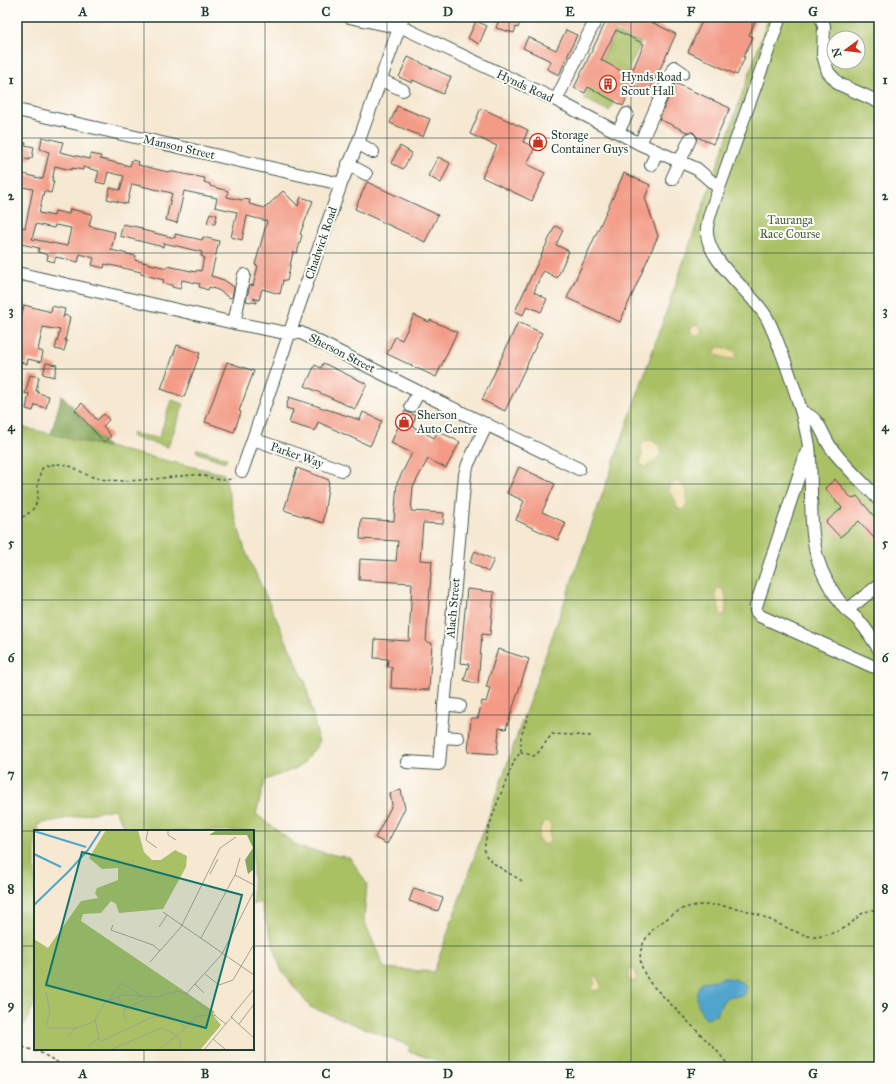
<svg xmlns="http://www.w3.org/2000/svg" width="896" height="1084" viewBox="0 0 896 1084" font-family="'IM FELL Great Primer',serif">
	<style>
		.green { fill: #a9c064; stroke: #647e4c; fill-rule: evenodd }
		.forest { fill: #86a65a; stroke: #527247 }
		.sand { fill: #eeda9e; stroke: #868c69 }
		.water { fill: #51a5cd; stroke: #387180 }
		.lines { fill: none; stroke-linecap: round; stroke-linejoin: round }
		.river { stroke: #51a5cd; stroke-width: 17 }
		.building { fill: #f39b86; fill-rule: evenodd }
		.minor-casing { stroke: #3f574c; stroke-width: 14 }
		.path { stroke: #3f574c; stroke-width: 1.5; stroke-dasharray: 3 3; stroke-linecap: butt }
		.minor { stroke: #fff; stroke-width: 12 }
		.grid { fill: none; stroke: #1f3d34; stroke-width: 1; stroke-opacity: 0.55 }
		.labels { text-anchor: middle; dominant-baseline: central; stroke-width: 4; stroke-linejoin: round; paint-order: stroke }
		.poi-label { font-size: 12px; fill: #1f3d34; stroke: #fdfcf7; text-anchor: start }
		.street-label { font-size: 12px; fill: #1f3d34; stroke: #fdfcf7 }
		.park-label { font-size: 12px; fill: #425e40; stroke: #fdfcf7 }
		.inset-river { fill: none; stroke: #51a5cd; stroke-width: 2 }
		.inset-road { fill: none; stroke: #a0a492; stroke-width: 1 }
		.view { fill: #0f766e; fill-opacity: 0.15; stroke: #0f766e; stroke-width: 2 }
		.inset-edge { fill: none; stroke: #1f3d34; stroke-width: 2 }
		.neatline { fill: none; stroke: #1f3d34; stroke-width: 1.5 }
		.grid-label { font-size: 13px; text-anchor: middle; font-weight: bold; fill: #1f3d34 }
	</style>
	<rect width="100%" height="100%" fill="#fdfcf7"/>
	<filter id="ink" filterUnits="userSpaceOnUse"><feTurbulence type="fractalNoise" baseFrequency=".025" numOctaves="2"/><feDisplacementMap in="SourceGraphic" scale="8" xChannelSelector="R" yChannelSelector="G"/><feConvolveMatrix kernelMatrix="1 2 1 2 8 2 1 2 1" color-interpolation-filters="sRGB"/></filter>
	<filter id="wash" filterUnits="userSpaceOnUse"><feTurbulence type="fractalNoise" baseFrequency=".012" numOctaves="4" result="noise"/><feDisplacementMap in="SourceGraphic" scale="16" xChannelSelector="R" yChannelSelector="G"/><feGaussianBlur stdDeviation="0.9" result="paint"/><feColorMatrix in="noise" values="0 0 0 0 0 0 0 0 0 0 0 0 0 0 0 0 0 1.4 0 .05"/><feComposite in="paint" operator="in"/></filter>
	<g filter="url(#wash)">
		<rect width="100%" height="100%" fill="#f6e8d1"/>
		<path class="green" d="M769,17H879V1067H455L408,1051L410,1046L310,1007L281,970L260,901L253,905V831H127L114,809L38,824L39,831H35V1002L25,1024L17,1026V426L224,474L233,510L245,550L306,684L319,743L300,767L265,780L256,814L300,848L350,858L367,884L364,920L384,968L434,972L464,886L611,470ZM834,38H858V62H834Z
			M615,32L641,43L609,111L584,99Z
			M171,400L184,404L168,447L132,437V434H135L159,438Z
			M197,449L227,458L225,462L198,453L196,451Z"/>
		<path class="forest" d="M62,395L104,442L108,447L51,434Z"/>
		<path class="sand" d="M690.5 330a5.5 5.5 0 1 1 11 0a5.5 5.5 0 1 1-11 0Z
			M723,347L733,350L736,353V358L729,359L716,355L715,353C714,348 719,347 723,347Z
			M650,440C656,442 661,446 661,453C658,458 650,465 645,467L640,464V460L642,455L641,445L644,441Z
			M676,481L682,484L687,493V505L682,510L677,508L675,499L668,490L670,485Z
			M718,588L724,590L726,597V612L723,616L720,614C720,606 714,597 716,590Z
			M546,821L549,822L551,825L550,832V842L545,845C536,841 538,837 540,829C542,824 542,823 546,821Z
			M630,969L635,970V973L637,977L635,982L628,980Z
			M597,976L602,988L597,991L593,990L592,987L595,984L593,977Z"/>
		<path class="water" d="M722,978C732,978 739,979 746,986V993C741,997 739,996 733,996C723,996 720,1008 717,1015L706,1018C697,1010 693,991 702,982L717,980Z"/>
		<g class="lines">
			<path class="river" d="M17,1062L27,1067"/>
		</g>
		<g id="blocks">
			<path class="building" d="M500,17H511L521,20L518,28L516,27L514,33L496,28Z
				M608,17H641L676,34L649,93L633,85L623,106L588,87L585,93L574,88ZM616,30L644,44L632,71L629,70L627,74L601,60Z
				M704,17H757L749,35L753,37L743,57H745L737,75L688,52Z
				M476,21L487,26L479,44L468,38Z
				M566,30L577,35L559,75L547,69L551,61L523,48L528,37L556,50Z
				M408,57L451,77L443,94L413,80L412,83L399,77Z
				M675,83L730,108L713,144L697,137L693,132H687L659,119Z
				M397,106L430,119L423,137L390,123Z
				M481,108L528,130L523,142L535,147L527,164L545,173L532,201L482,177L497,146L470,134Z
				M42,137L63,142L60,152L90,159L91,154L101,156L100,159L130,166L132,160L139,162L138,165L168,172V171L205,178L204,182L210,184V186L228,191L227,197L242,200L243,199L250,200L249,204L265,208L283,191L298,206L301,197L313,201L300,234L302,235L297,253L293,252L287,281L283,280L280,294L262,289L259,300L253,298L257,302V303L246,301L250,285L253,286L258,266L255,265L267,221L247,216L242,240L231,237L237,212L215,207L217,198L184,191L177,223L166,220L172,193L132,184L127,204L107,199L110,188L120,190L124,176L108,172L105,184L96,182L99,171L83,167V170L72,168L71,170L55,166L52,181H54L51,193L44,191L39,213L54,216L55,211L69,214L70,209L92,214L89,226L115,232L111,250L136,256L135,260L166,268L167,266L196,272L197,270L201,271L204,257L201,256L202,252L164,243L163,247L120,236L123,224L142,228V230L175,238V234L202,240L203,237L219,241L211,276L224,280L234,287L232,297L230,298L218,290L209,287L208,290L199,287L200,284L182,280L180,289L172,287V285L163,283L164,280L141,274V272L105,264L104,268L92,265L94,258L80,254L78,262L56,257L54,262L47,260L48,255L38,252L39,248L17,243V226L25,228L33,189L17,186V175H20V173L43,179L49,152L40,149ZM36,224L54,228L55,225L71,228L67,246L32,239Z
				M17,141L26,143L25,145L34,147L32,158H30L29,160L17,157Z
				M400,146L412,153L403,169L391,163Z
				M438,157L450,163L441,183L428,176Z
				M624,173L650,185L645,198L658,236L620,322L567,298Z
				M367,182L438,215L425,242L355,209Z
				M210,213L217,215L215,224L207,223Z
				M555,226L563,230L556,245L569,251L557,278L544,271L540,277L534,292L547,299L541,312L527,306L523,315L515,311Z
				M24,305L51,312L52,306L65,309L63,318L64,315L70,317L65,341H67L64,351L55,349L60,330L43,327L38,350L43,352L41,362L28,359L27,364L17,361V326L18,321L20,322Z
				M414,315L429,322L430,320L457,332L436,377L387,354L395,337L402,340Z
				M518,322L542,333L505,411L482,400Z
				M177,345L200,353L184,397L161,389Z
				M227,362L254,371L239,411L241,412L234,432L205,422Z
				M46,363L57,365L54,377L43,374Z
				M323,363L367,384L355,409L305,386L315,365L321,368Z
				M30,375L39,377L36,391H38V393L49,396L46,408L35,405L33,411L26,409L29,393L25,394Z
				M289,397L360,420L363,412L382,421L370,446L318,422L315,431L289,423L293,410L286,408Z
				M82,403L97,420L104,414L109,420L103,426L111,436L104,442L75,410Z
				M405,411L416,416L412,426L434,438L438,431L460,442L446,468L428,459L413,487L411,511L444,513L443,524L423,523L420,560L432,561L426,642L432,643L429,690L391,688L392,667H387L388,659L374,658L375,639L409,641L412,583L359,580L360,559L396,561L398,541L360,539L361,519L394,521L397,483L412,453L391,443Z
				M519,467L555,484L542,512L566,523L558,540L516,520L524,501L507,493Z
				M297,468L329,480L323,523L284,510Z
				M835,479L852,499L857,496L879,522V544L859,521L840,537L826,522L842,508L825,488Z
				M475,551L494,560L488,572L470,562Z
				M467,589L494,592L490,635L482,634L478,684L464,680L469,664L460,663Z
				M498,649L529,659L506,729L499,728L497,754L468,752L471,718H478L482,701L486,702L490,688L486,687Z
				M401,790L405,808L387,844L375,838L392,805L390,793Z
				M414,888L443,898L438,911L409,901Z"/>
		</g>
	</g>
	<g filter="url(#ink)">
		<use href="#blocks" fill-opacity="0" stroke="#3f574c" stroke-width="1"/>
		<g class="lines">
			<g class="minor-casing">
				<path id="minor" d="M349,17L406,29L556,100L640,144L697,169L719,188C715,201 708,215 707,228C704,261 754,292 768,320C774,332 779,346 784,359C794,387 804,415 809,446C813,482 808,521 817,557C822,575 834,595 846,610C850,613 854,616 858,620C866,628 872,639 879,649
					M821,17L824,26L823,55L828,72L839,84L879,102
					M381,80L403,90
					M556,100L597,17
					M17,110L341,184
					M618,132L627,114
					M358,143L373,152
					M640,144L674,67L683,73
					M348,164L366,174
					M651,165L657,152
					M672,179L690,139
					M719,188L780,17
					M17,273L234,323L281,332L301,333L419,392L579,469
					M234,323L244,275
					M411,406L419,392
					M802,412C822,419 821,435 832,449C846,468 864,483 879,500
					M253,439L342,470
					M807,451L756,606V611L760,616L872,666L879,668
					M242,471L341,184L358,143L403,17
					M847,610L879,585
					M444,704L460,706
					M441,737L458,738
					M407,762L439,764L465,474L468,464L487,424"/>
			</g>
			<path class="path" d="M17,520C50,504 30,493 43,467C72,457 76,475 101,479C125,483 151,479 174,477C181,476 189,475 196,475C209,475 222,485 234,477
				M521,752L534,756L537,754L552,734L591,736
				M522,881C513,875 488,863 485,853C481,837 508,777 515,759L521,752V737L528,715
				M17,1045L41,1053L66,1067
				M730,1067L717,1051L651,984C642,971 636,958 644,942C648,934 655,927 662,922C669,917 677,911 685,908C704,901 739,907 757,914C770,919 804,938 816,937C826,936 842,931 850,924C860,916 861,911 875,910L879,913"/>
			<use href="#minor" class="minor"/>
		</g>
	</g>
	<path class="grid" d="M144,17V831M265,17V1067M387,17V1067M509,17V1067M631,17V1067M752,17V1067M17,138H879M17,253H879M17,369H879M17,484H879M17,600H879M17,715H879M17,831H879M17,946H35M253,946H879M144,1049V1067"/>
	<defs>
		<g id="building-ring" transform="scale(0.9)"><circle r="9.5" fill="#fdfcf7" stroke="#c8321e" stroke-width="1.5"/><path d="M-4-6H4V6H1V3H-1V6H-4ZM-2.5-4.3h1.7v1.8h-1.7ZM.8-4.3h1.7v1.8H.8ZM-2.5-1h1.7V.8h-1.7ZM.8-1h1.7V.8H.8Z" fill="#c8321e"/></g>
		<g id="shop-ring" transform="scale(0.9)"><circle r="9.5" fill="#fdfcf7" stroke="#c8321e" stroke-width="1.5"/><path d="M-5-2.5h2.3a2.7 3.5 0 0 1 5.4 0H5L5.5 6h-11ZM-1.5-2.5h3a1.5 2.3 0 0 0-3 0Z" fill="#c8321e"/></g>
	</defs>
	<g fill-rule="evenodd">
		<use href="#building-ring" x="608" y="84"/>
		<use href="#shop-ring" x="538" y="142"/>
		<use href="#shop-ring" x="404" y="422"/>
	</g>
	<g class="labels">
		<g class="poi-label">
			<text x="621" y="77">Hynds Road<tspan x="621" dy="14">Scout Hall</tspan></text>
			<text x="551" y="135">Storage<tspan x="551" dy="14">Container Guys</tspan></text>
			<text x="417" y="415">Sherson<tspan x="417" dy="14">Auto Centre</tspan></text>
		</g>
		<g class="street-label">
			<text transform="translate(525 86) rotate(25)">Hynds Road</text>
			<text transform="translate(179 147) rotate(13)">Manson Street</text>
			<text transform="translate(321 243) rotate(-71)">Chadwick Road</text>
			<text transform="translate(342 353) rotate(27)">Sherson Street</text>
			<text transform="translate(297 455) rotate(19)">Parker Way</text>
			<text transform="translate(453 608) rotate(-85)">Alach Street</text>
		</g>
		<g class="park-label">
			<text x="790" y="220">Tauranga<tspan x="790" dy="14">Race Course</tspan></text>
		</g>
	</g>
	<g transform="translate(34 830)">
		<rect width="220" height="220" fill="#f6e8d1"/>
		<path d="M72,0H104L110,22L118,30H127L141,20L153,26L152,37L129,79L85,83L82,74L77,71L67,83L49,84L47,91L181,182L178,184L187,195L166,220H0V109L14,118L47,71L64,68L61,63L63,58L84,50V38L68,39L55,28Z" fill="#a9c064"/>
		<path d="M183,0H220V39L214,44L211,30L219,18L213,5H175Z" fill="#86a65a"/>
		<path class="inset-river" d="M0,1L52,17M0,24L27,37M35,41L54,20L67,0M0,75L35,41"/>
		<path class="inset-road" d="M114,0L112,10L123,18M134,0V5L142,10M176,44L184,29M201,45L220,55M129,82L220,145M79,95L77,100L119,115L126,121M125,97L133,85M167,108L201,45L206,28M116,132L147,97L186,18L202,7M171,144L185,155L199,150L220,114M161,154L170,163M12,162L16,183L12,195L16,198H42L56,193L61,190L71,172L89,165L122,167L144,161L152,164L188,124L220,61M152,164L192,194M84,166L91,180M74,170L88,153L108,166M197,187L198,189L199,188L197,187L220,159M199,189L220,208M92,192L89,184L91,179L115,168M205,194L220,174M33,207L42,198M64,209L68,211L116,188L130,185L144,190L152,198M179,209L192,220M53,217L65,208L61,190M76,220L127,198L141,204L146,211L147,220M124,220L152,198L162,186L182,185M170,220L196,189"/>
		<path class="view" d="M48,22L208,65L172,198L12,155Z"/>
		<rect width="220" height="220" class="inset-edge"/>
	</g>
	<rect width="896" height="1084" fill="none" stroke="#fdfcf7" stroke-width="44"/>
	<g transform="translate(846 50) rotate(255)"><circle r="19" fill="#fdfcf7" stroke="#a4b0a9"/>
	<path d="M0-3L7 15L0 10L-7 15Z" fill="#c8321e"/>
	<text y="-6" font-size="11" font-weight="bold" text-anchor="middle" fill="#1f3d34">N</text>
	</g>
	<rect x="22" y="22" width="852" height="1040" class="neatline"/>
	<g class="grid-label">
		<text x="83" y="16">A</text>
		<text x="205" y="16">B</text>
		<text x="326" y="16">C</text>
		<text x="448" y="16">D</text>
		<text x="570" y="16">E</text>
		<text x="691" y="16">F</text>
		<text x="813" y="16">G</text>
		<text x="11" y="84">1</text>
		<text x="885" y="84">1</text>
		<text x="11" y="200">2</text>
		<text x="885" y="200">2</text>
		<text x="11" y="315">3</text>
		<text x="885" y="315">3</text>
		<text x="11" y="431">4</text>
		<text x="885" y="431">4</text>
		<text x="11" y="547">5</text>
		<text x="885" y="547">5</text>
		<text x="11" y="662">6</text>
		<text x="885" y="662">6</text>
		<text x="11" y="778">7</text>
		<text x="885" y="778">7</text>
		<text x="11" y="893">8</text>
		<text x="885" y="893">8</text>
		<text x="11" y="1009">9</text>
		<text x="885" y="1009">9</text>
		<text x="83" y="1078">A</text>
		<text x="205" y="1078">B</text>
		<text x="326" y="1078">C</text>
		<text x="448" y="1078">D</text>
		<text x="570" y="1078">E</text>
		<text x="691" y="1078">F</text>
		<text x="813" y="1078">G</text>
	</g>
</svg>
